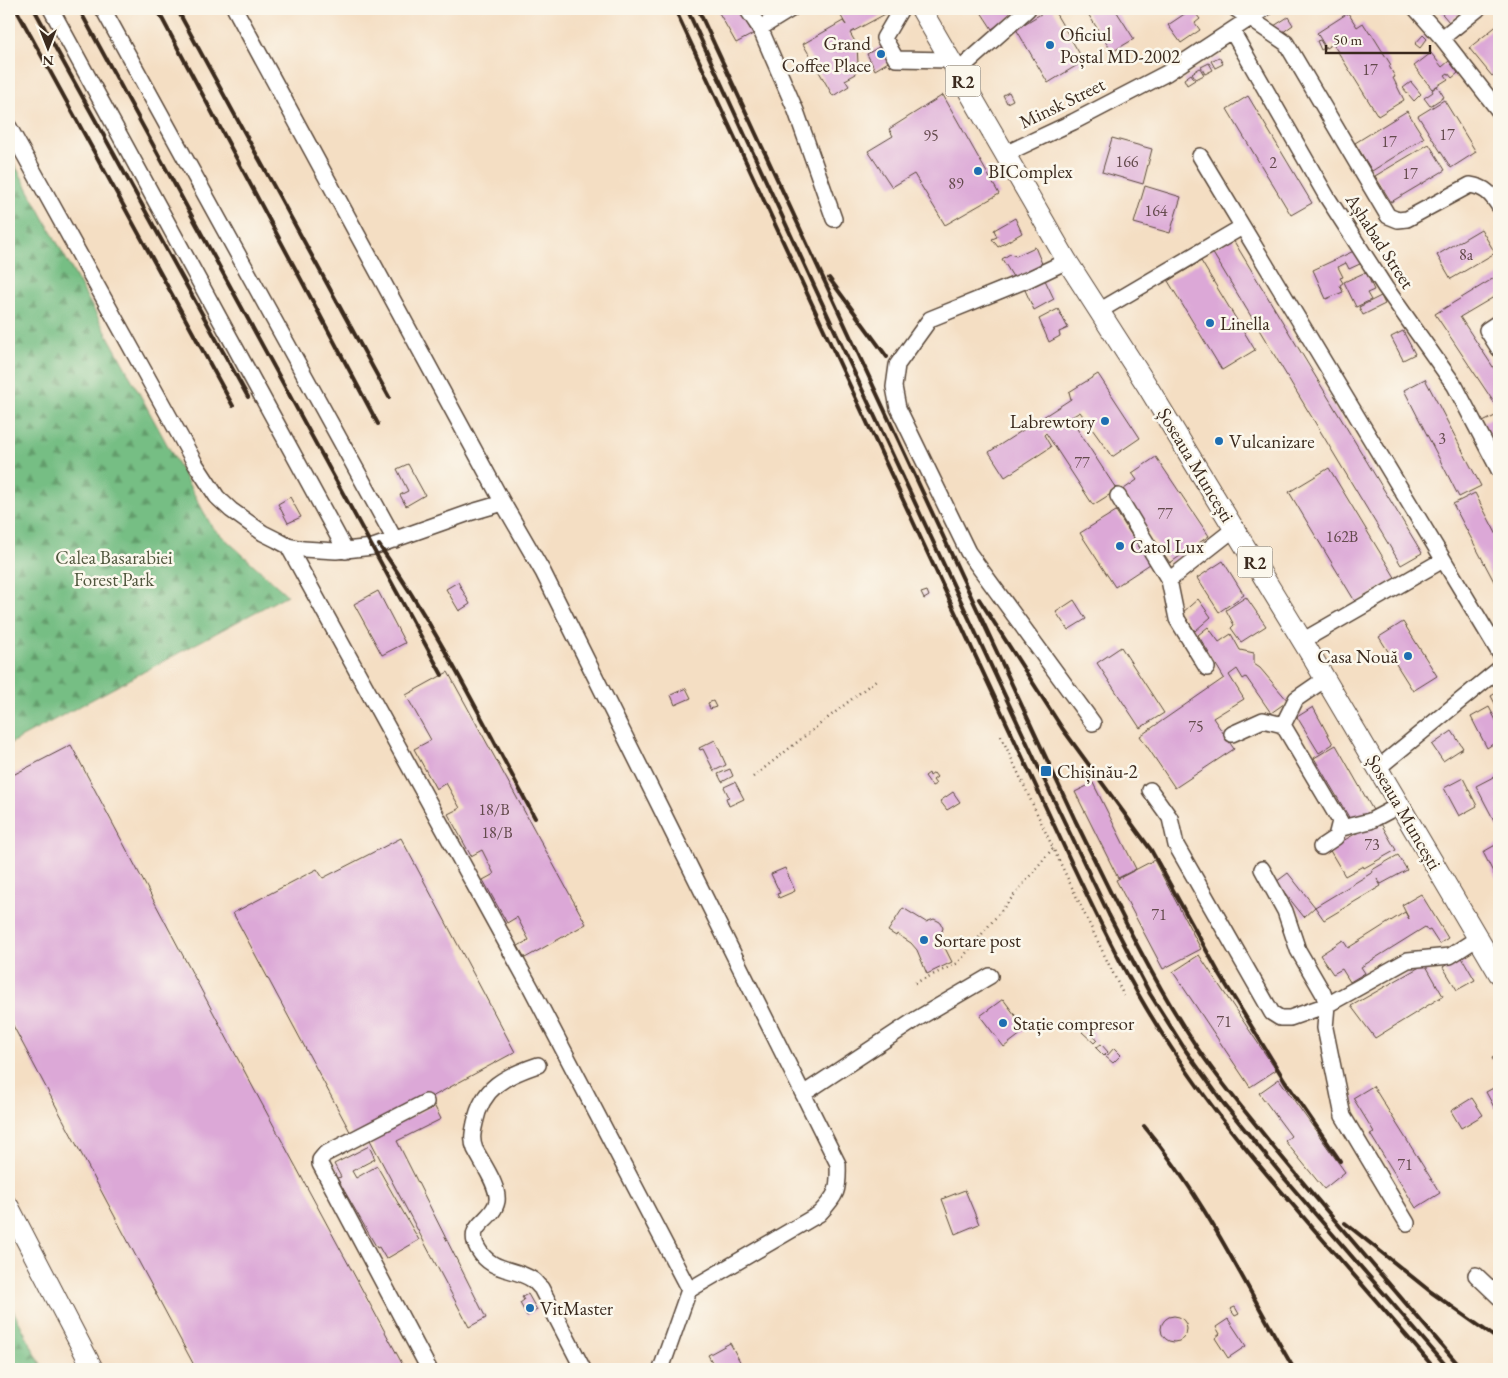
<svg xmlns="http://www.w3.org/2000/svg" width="1508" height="1378" viewBox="0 0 1508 1378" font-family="'EB Garamond',serif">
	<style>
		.forest { fill: url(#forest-firs); stroke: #587451 }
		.building { fill: #dca8d7 }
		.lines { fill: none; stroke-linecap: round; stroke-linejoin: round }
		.minor-casing { stroke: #574537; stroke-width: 18 }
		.major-casing { stroke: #574537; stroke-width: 22 }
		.path { stroke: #574537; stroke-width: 2.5; stroke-dasharray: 1 4; stroke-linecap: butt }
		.minor { stroke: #fff; stroke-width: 15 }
		.major { stroke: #fff; stroke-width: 20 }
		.rail { stroke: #3b2a1e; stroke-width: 4 }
		.poi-dot { fill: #1f6fb2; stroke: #fbf7ec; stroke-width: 2 }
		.labels { text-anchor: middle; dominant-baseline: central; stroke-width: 5; stroke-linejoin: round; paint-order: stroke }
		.number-label { font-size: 16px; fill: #634a4c }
		.shield { fill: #fbf7ec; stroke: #75685c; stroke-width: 1 }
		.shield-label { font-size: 18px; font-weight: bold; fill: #3b2a1e }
		.poi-label { font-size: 19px; fill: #3b2a1e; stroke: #fbf7ec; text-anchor: start }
		.street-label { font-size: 19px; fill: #3b2a1e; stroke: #fbf7ec }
		.park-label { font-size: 19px; fill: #51573e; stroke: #fbf7ec }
	</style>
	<defs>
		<pattern id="forest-firs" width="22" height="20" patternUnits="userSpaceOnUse" patternTransform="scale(1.25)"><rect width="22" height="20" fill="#76be84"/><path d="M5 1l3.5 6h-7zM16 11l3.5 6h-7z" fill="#629b6b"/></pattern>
	</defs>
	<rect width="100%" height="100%" fill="#fbf7ec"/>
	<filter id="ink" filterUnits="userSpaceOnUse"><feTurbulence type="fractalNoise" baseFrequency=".02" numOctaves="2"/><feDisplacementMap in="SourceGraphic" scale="10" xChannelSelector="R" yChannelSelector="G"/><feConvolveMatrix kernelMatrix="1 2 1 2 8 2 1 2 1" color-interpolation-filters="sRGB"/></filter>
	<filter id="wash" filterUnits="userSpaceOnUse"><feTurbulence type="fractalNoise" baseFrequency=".0096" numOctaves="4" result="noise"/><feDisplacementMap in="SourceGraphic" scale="20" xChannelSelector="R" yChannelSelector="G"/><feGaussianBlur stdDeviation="1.12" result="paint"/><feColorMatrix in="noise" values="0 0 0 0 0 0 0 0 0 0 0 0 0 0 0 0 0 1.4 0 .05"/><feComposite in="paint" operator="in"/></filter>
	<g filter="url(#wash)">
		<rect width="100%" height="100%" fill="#f4dec3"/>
		<path class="forest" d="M9,154L212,527L287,595L9,744Z
			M9,1302L43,1369H9Z"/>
		<g id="blocks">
			<path class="building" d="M723,9H739L753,34L736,43L718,11Z
				M837,9H888L889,12L850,33L857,45L858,64L852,67L856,74L845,80L849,86L833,96L803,44L843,21L846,25Z
				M979,9H1018L1019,11L992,29Z
				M1049,9H1053L1084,61L1048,83L1016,29Z
				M1085,9H1115L1134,39L1112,52Z
				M1192,9L1200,19L1195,23L1200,30L1181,43L1168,25Z
				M1438,9H1456L1460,13L1449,22Z
				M1348,13L1357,27L1363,23L1370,34L1371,33L1391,65L1389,66L1395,77L1393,78L1404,100L1378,116L1333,44L1326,48L1317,33Z
				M1288,17L1293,25L1279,35L1274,26Z
				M1499,24V71L1492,76L1469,48Z
				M1423,35L1427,39L1420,48L1415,44Z
				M891,40L900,55L875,70L867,54Z
				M1320,40L1325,48L1321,50L1317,41Z
				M1431,53L1442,67L1449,61L1458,73L1452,78L1448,73L1445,75L1448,79L1432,89L1414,66Z
				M1219,57L1223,64L1215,68L1211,61Z
				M1209,63L1213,70L1205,74L1201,67Z
				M1200,68L1204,75L1196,79L1192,73Z
				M1191,74L1195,80L1187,85L1184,79Z
				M1411,82L1421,94L1414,101L1403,88Z
				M1437,86L1444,97L1430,106L1424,98L1433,92L1432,90Z
				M1009,92L1013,100L1007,103L1003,95Z
				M943,95L999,194L945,225L914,174L892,187L868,151L893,136L889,129Z
				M1248,96L1312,203L1291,215L1227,109Z
				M1444,100L1476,152L1451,168L1418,116Z
				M1407,111L1424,138L1372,171L1355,143Z
				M1112,138L1152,149L1143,184L1102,172Z
				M1429,144L1445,170L1391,202L1375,176Z
				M1145,186L1181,197L1170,233L1134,223Z
				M1015,218L1022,233L998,247L992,239L997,237L994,230Z
				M1481,229L1495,253L1451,279L1437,255Z
				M1232,238L1422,553L1401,565L1211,250Z
				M1035,247L1043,266L1015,280L1002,259L1010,254L1016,256Z
				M1356,250L1362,263L1349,269L1346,263L1338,267L1343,277L1340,278L1343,283L1340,285L1343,292L1326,299L1313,270Z
				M1201,261L1255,350L1222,370L1168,281Z
				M1366,272L1374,290L1367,293L1371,300L1356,307L1344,282Z
				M1499,275V294L1460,317L1499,376V410L1435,314Z
				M1045,280L1054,299L1034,310L1025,290Z
				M1381,296L1385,304L1363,315L1359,307Z
				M1058,309L1068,328L1059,332L1060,336L1049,342L1039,319Z
				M1403,331L1415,354L1403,360L1391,337Z
				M1098,374L1140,438L1112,457L1080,412L1070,418L1117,490L1093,505L1046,433L1044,435L1051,447L1005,477L989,452L1071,399L1069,392Z
				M1425,379L1481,486L1459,497L1404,390Z
				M1499,414V453L1483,422Z
				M1156,457L1209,536L1170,563L1121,491L1137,480L1132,473Z
				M408,464L425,495L406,506L400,495L408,491L397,469Z
				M1329,468L1396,579L1356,603L1289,492Z
				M1475,493L1499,539V591L1453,504Z
				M290,497L301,517L288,523L278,504Z
				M1116,511L1150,564L1115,587L1080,533Z
				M1223,561L1244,595L1219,612L1197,578Z
				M458,582L470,604L459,611L446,589Z
				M378,591L405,643L382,655L354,604Z
				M927,591L929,596L924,599L921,593Z
				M1246,597L1266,626L1241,642L1231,628L1234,625L1226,610Z
				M1198,599L1211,617L1195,631L1182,613Z
				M1074,600L1086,619L1068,630L1056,612Z
				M1403,622L1437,676L1413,691L1379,637Z
				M1208,627L1219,642L1231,634L1240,650L1254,653V664L1260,668L1288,701L1271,713L1246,677L1243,679L1237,669L1229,675L1244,699L1213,718L1234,749L1175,788L1140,736L1224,678L1198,635Z
				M1121,647L1164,713L1140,728L1097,663Z
				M448,672L586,924L525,958L518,946L529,940L517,917L507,923L483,880L494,874L482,850L471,856L448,814L460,808L446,783L436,789L414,749L431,740L406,695Z
				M686,688L691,698L675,705L671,695Z
				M1499,691V711L1491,696Z
				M713,701L716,707L710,709L708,703Z
				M1313,707L1333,744L1319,753L1297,717Z
				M1489,707L1499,726V740L1487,748L1471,717Z
				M1452,731L1463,748L1443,761L1432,745Z
				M715,740L726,765L714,771L703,749L700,750L699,748Z
				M71,745L255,1091L405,1369H196L9,1018V777Z
				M1336,745L1374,812L1353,824L1314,758Z
				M730,769L733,776L722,782L718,774Z
				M929,773L930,776L934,773L937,777L933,780L936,784L932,786L925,776Z
				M1499,774V830L1476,786Z
				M1463,778L1477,806L1459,816L1444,788Z
				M735,782L744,799L729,806L726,798L729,797L724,787Z
				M1093,783L1136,869L1118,878L1075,792Z
				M953,792L960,802L947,810L940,801Z
				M1379,820L1396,850L1364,868L1363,866L1345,876L1329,849Z
				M401,838L515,1052L354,1139L233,913L317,869L323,878Z
				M1499,843V884L1483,852Z
				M1398,855L1407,870L1381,884L1377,879L1381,886L1324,920L1315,907L1373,872L1372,870Z
				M1154,860L1201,949L1163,969L1116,880Z
				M785,868L795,891L779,898L777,894L780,893L771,874Z
				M1288,873L1315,907L1304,917L1276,882Z
				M1421,894L1448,938L1439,944L1430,930L1428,931L1425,927L1361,967L1365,973L1350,982L1342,969L1333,974L1320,955L1343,940L1348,948L1405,912L1409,919L1402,905Z
				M903,908L926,922L934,919L940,922L943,928L940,938L952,962L927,974L917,950L911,943L897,934L896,936L888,931Z
				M1199,955L1276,1070L1250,1087L1173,972Z
				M1461,956L1475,980L1457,990L1443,967Z
				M1425,964L1443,996L1375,1038L1351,1006Z
				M1003,999L1026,1030L1004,1047L980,1016Z
				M1088,1026L1096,1035L1094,1036L1097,1040L1094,1043L1082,1032Z
				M1101,1044L1108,1052L1104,1056L1096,1048Z
				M1114,1048L1121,1055L1113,1063L1106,1057Z
				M1499,1054V1071L1492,1058Z
				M1279,1079L1345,1172L1324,1189L1285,1141L1291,1136L1259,1093Z
				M1499,1085V1106L1495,1109L1486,1092Z
				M1373,1086L1440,1193L1416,1208L1370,1134L1374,1132L1353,1098Z
				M1472,1098L1483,1115L1461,1128L1451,1111Z
				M434,1105L441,1119L397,1141L486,1318L469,1327L369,1138Z
				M369,1146L375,1159L352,1171L356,1178L377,1166L419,1240L386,1259L379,1247L377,1248L337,1178L341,1177L334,1164Z
				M965,1190L979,1224L955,1234L942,1199Z
				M528,1294L537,1310L527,1316L520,1303L524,1300L522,1297Z
				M1235,1307L1239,1314L1235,1316L1230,1309Z
				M1161 1329a13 13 0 1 1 26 0a13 13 0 1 1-26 0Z
				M1228,1319L1246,1346L1228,1358L1215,1338L1220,1334L1216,1327Z
				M730,1343L744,1369H716L708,1355Z
				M1218,1364L1221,1369H1210Z"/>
		</g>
	</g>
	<g filter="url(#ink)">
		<use href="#blocks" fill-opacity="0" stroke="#574537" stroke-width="1"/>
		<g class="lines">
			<g class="minor-casing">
				<path id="minor" d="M51,9L346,551
					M103,9L395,540
					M235,9L503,503L543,572L838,1164C839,1191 837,1195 819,1214L689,1290L661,1369
					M747,9L760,28L796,111L834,219
					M901,9L884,38L896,59L951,60
					M1236,9L1286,43L1388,216L1398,220L1407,219L1470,185C1485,187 1491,194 1499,206
					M1416,9L1442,38L1499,111
					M760,28L791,9
					M1232,31L1327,197L1385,287L1455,386L1499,470
					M1442,38L1478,9
					M958,71L1028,9
					M9,127L196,465L217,497L231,510L263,533L277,540L288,546L303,549L336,551L373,547L472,512L503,503
					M1005,154L1073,122L1167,73L1264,9
					M1200,156L1499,652
					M1067,261L1029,279L930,319L897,365L894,387L898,408L968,552L1093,723
					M1099,311L1242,227
					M1499,322L1487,330L1499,349
					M1118,496L1169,580L1177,619L1207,668
					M288,546L531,988L689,1290
					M1169,580L1234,529
					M1302,641L1443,560
					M1283,725L1340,821L1336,837L1321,847
					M1232,734L1263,720L1283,725L1296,699L1325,679
					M1378,768L1499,669
					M1150,790L1170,818L1176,845L1272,1013L1280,1018H1290L1327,1005L1323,993L1298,950L1285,911L1262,869
					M1338,829L1370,821L1400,805
					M538,1065C505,1076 482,1087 475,1123C473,1132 471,1140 475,1149C482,1163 499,1186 497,1201C493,1222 464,1224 478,1249C492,1273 514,1267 533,1280C536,1282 538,1286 541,1288L583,1369
					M803,1094L915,1020L990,976
					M426,1102L325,1154L320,1160V1164L429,1369
					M1407,1223L1343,1116L1325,1028L1327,1005L1408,960L1450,956L1478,938
					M1476,1275L1499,1297"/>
			</g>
			<g class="major-casing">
				<path id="major" d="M921,9L1067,261L1146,384L1311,655L1499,974
					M9,1207L93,1369"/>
			</g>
			<path class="path" d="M1001,736L1053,848
				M753,777L876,680
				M915,983L958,963L1053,848L1124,996"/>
			<use href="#minor" class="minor"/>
			<use href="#major" class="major"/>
			<path class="rail" d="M16,9L233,406
				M34,9L248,397
				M79,9L442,675
				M157,9L378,424
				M177,9L389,397
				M675,9L1073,866C1103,929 1134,993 1174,1052C1218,1119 1271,1180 1324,1241C1361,1283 1398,1326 1435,1369
				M687,9L834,329L1041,773L1109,915L1150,994L1186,1051L1224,1104L1285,1179L1449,1369
				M698,9L1075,820C1113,897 1149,975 1196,1046C1219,1081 1246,1112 1272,1145C1334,1221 1399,1295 1462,1369
				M829,278L887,357
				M379,545C439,631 485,726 535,818
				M979,599L1062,728L1151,850L1220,975L1285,1081L1340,1161
				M1144,1126C1207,1201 1245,1286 1294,1369
				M1345,1223L1431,1292L1499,1340"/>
		</g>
	</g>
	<g class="poi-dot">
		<circle cx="1050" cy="45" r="5"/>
		<circle cx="881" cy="54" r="5"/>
		<circle cx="978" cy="171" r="5"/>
		<circle cx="1210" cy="323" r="5"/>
		<circle cx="1105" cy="421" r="5"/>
		<circle cx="1219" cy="441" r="5"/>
		<circle cx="1120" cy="546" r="5"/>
		<circle cx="1408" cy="656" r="5"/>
		<rect x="1040" y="765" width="12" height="12" rx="2.5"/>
		<circle cx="924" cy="940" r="5"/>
		<circle cx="1003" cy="1023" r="5"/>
		<circle cx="530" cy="1308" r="5"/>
	</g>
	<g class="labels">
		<g class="number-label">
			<text x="1370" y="69">17</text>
			<text x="1447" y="134">17</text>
			<text x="931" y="135">95</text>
			<text x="1389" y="141">17</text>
			<text x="1127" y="161">166</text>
			<text x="1273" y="162">2</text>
			<text x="1410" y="173">17</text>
			<text x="956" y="183">89</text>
			<text x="1156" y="210">164</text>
			<text x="1466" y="254">8a</text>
			<text x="1442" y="438">3</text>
			<text x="1082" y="462">77</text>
			<text x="1165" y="513">77</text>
			<text x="1342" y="536">162B</text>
			<text x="1196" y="726">75</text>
			<text x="494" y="809">18/B</text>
			<text x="497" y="832">18/B</text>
			<text x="1372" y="844">73</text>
			<text x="1159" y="914">71</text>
			<text x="1224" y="1021">71</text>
			<text x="1405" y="1164">71</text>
		</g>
		<g class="shield">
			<rect x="945.5" y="65.5" width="35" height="31" rx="4"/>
			<rect x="1237.5" y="546.5" width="35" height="31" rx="4"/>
		</g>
		<g class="shield-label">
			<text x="963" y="81">R2</text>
			<text x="1255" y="562">R2</text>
		</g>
		<g class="poi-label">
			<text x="1060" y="34">Oficiul<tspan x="1060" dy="22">Poștal MD-2002</tspan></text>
			<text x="871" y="43" text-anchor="end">Grand<tspan x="871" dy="22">Coffee Place</tspan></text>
			<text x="988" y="171">BIComplex</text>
			<text x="1220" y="323">Linella</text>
			<text x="1095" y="421" text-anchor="end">Labrewtory</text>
			<text x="1229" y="441">Vulcanizare</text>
			<text x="1130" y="546">Catol Lux</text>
			<text x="1398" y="656" text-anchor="end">Casa Nouă</text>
			<text x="1057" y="771">Chișinău-2</text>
			<text x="934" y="940">Sortare post</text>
			<text x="1013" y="1023">Stație compresor</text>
			<text x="540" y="1308">VitMaster</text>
		</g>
		<g class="street-label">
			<text transform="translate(1062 103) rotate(-26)">Minsk Street</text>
			<text transform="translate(1380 241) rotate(57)">Așhabad Street</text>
			<text transform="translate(1196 465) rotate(59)">Șoseaua Muncești</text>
			<text transform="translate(1404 812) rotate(60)">Șoseaua Muncești</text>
		</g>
		<g class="park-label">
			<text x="114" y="557">Calea Basarabiei<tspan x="114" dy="22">Forest Park</tspan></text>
		</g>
	</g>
	<rect width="1508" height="1378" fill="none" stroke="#fbf7ec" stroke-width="30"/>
	<g transform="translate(48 48) rotate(180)" stroke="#fbf7ec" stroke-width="4" paint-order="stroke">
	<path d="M0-4L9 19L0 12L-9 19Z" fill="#3b2a1e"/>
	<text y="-8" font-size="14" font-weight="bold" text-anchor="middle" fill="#3b2a1e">N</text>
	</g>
	<path d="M1326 45v8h104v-8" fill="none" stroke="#3b2a1e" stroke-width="2.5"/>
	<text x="1333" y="45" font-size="15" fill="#3b2a1e" stroke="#fbf7ec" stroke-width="4" paint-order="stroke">50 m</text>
</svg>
